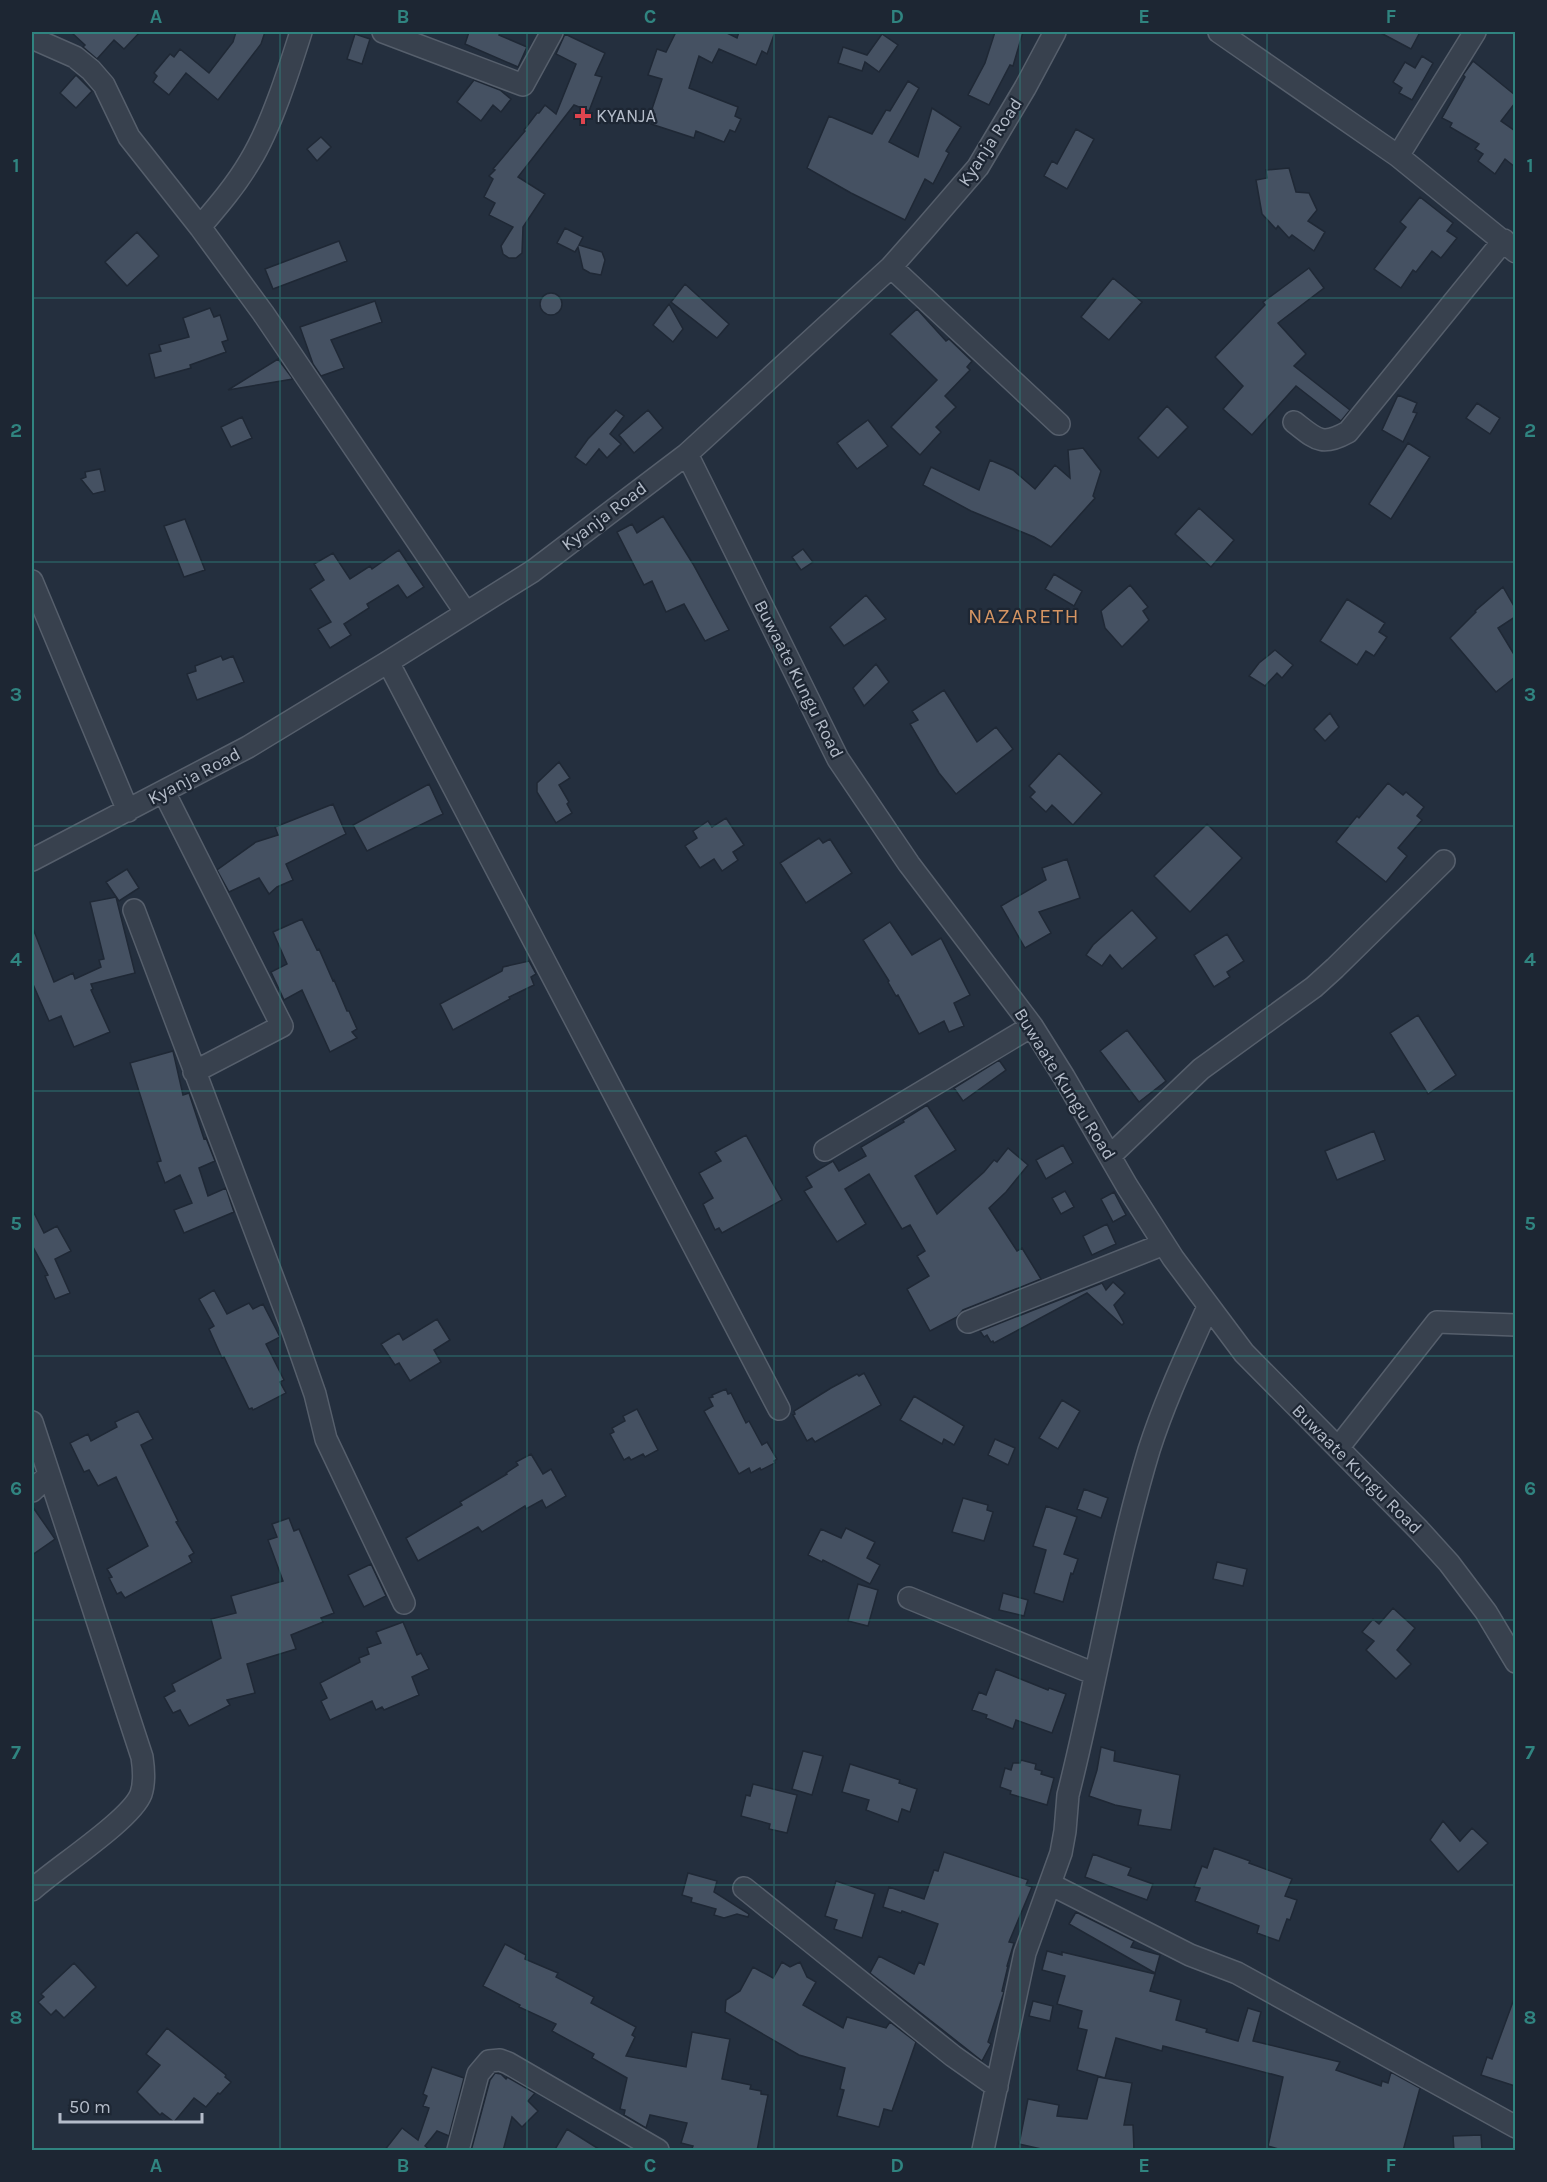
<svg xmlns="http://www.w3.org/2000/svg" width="1547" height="2182" viewBox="0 0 1547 2182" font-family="Karla,sans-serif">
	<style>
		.building { fill: #455162; stroke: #1f2835; stroke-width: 1.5 }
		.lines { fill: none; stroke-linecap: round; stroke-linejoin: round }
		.street-casing { stroke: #565f6c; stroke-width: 24 }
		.street { stroke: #38414e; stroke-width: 21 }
		.grid { fill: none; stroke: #308480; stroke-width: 1.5; stroke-opacity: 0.55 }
		.health-dot { fill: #e0444e; stroke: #1d2633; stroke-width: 2 }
		.labels { text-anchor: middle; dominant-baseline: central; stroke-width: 4.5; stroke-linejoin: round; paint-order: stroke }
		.poi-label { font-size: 18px; fill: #b4bcc9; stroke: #1d2633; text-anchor: start }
		.street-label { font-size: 18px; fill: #b4bcc9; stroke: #1d2633 }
		.quarter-label { font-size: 21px; letter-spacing: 1.5px; fill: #d59563; stroke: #1d2633 }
		.neatline { fill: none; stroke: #308480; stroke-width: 2 }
		.grid-label { font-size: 20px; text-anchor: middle; font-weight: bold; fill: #308480 }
	</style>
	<rect width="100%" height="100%" fill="#242f3e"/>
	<path class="building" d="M71,32H140L124,49L114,40L97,59L83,47L85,45Z
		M236,32H265L261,44L218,100L186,73L169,95L153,82L157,76L154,73L170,54L174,57L180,49L209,73L233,42Z
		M469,32H500L499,35L527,47L518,67L465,44Z
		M676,32H725L737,38L739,32H775L767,54L762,51L756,65L719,49L712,63L699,56L689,88L738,107L735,116L741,119L735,132L730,130L724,142L696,131L694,138L651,124L655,114L651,112L662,79L648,75L657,49L666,52Z
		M995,32H1023L1013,66L1010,65L989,105L968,95L985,63Z
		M1379,32H1420L1411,49Z
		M355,34L370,39L362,64L347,59Z
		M565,34L605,53L595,75L602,77L589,111L574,105L518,177L545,194L523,227L522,253L516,258H509L503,254L501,246L513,227L489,215L495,203L484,197L493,179L489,176L495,170L493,169L525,131L524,130L537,113H539L545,105L556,114L576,64L556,54Z
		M882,34L898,45L879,72L865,62L862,71L838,63L843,47L867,55Z
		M1422,56L1433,63L1412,100L1399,93L1402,88L1393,82L1405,62L1415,68Z
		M1473,61L1515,95V103L1501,121L1515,131V167L1505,159L1495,174L1478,161L1483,154L1475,149L1479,144L1450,127L1452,123L1442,118L1465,77L1463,75Z
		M76,75L92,91L76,108L60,93Z
		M474,80L500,90L511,99L501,112L493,105L481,121L457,102Z
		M908,81L919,88L889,142L918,157L932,108L961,127L946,151L949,153L933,184L925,179L905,220L851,193L807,168L829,116L872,134L886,110L890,111Z
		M1076,129L1094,139L1067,189L1044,176L1052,161L1057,164Z
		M321,137L331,147L317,161L307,149Z
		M1289,168L1296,192L1309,193L1317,210L1308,221L1325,232L1314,251L1292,235L1289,238L1278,226L1276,229L1262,214L1256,180L1267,178L1266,170Z
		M1420,197L1453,223L1447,231L1457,238L1441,258L1432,251L1416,272L1413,270L1401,288L1374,269L1406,227L1400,222Z
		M565,228L583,237L579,245L602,252L605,260L601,275L590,273L583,269L578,247L575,252L557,243Z
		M137,232L159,256L127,286L105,262Z
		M339,241L347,261L273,289L265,269Z
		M1309,268L1324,288L1278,323L1306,354L1294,366L1350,410L1341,421L1296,386L1252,435L1223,409L1243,386L1215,357L1265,305L1263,302Z
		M1113,278L1142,302L1109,340L1081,317Z
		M685,284L729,324L717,338L671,302Z
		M540 304a11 11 0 1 1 22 0a11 11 0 1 1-22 0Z
		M375,301L382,322L331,340L344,368L321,376L313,364L300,327Z
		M669,304L683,329L673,342L653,325Z
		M210,308L214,317L220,315L228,340L222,342L226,352L190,365L191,368L155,378L149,354L161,351L159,345L189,337L183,318Z
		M917,309L946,341L949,339L972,361L967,367L970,370L945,396L956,407L936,427L941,432L920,455L891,427L937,380L890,334Z
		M278,359L293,379L228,390Z
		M1398,395L1417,403L1413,412L1417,413L1403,442L1382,430Z
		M1477,403L1500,418L1490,434L1466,418Z
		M1167,406L1188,427L1158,458L1138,438Z
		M616,410L624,416L610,434L621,444L607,458L599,449L586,465L575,457L588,439Z
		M648,410L663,428L634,453L619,435Z
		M242,417L252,438L231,447L221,427Z
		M868,420L888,446L857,469L837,443Z
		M1408,443L1430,457L1391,519L1369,504Z
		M1083,448L1101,471L1093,496L1095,498L1051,547L1034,537L971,511L923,485L931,467L979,490L990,460L1013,470L1035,489L1055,465L1070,478L1068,450Z
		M100,469L105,491L93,494L81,479L86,477L85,472Z
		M1199,508L1234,540L1211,567L1175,534Z
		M663,516L693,564L729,630L705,641L684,604L666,612L652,581L644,585L617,532L632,524L637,533Z
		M185,519L205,570L184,577L164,526Z
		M803,549L813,562L801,570L792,557Z
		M399,550L424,587L407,598L398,585L367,604L369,608L344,624L351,635L330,648L318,629L331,622L310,589L324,580L314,564L333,553L350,579L370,566L372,569Z
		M1054,574L1082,591L1074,606L1045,589Z
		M1130,585L1148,607L1143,611L1149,620L1122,647L1105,628L1101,611Z
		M1503,587L1515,608V617L1498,628L1515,656V677L1496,692L1450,638L1476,612L1475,611Z
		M866,595L886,619L844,646L830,627Z
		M1347,599L1385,623L1379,632L1387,637L1374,656L1366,651L1357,665L1320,641Z
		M1275,650L1293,665L1282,678L1277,673L1265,686L1249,676L1259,663Z
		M221,656L223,660L233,656L244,682L197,700L187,674L196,671L195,666Z
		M876,664L889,682L864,706L853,688Z
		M944,690L977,742L996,727L1013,749L956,794L939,773L910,724L918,720L912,711Z
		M1330,713L1339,727L1325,741L1314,729Z
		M1059,753L1102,793L1073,825L1052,805L1046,812L1030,797L1035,792L1029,786Z
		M559,762L570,778L559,785L569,802L567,804L572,813L556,823L537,792V783Z
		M1388,783L1403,795L1406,792L1424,807L1417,816L1422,820L1398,848L1407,856L1386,882L1336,842L1357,816L1359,818Z
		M429,784L443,814L367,851L353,825Z
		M333,804L346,834L286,864L293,880L277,887L269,894L259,878L229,892L217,870L256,842L278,835L275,827Z
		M726,818L744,845L733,852L738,860L722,871L714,859L700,868L685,846L697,838L693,831L708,821L712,827Z
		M1207,824L1242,858L1190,912L1154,876Z
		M819,838L823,843L830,839L852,873L806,903L780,863Z
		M1067,859L1080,898L1039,912L1051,933L1025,948L1001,906L1046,880L1042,868Z
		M127,869L139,888L119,901L106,882Z
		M116,897L135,973L91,984L93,989L91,990L110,1032L74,1047L61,1016L49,1021L32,982V926L54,982L73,973L75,979L101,967L99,960L104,959L90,902Z
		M1132,910L1157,938L1122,969L1110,955L1102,966L1086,955L1093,945Z
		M302,919L317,950L319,949L333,981L334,980L347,1011H349L357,1029L352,1032L357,1038L330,1052L302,990L284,1000L271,972L287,964L273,932Z
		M890,922L912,955L941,938L970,995L954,1003L964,1026L949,1032L944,1021L919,1034L898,995L896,996L888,982L889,981L863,940Z
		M1227,934L1244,961L1227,972L1230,977L1214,987L1194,955Z
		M529,961L536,974L531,977L534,985L509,997L510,999L453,1030L440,1004L502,971L503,967Z
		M1418,1015L1456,1075L1428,1094L1390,1033Z
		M1127,1030L1166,1081L1139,1102L1100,1051Z
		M173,1051L183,1095L189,1093L204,1139L206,1138L215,1161L199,1168L208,1196L226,1188L234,1212L184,1233L174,1210L192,1203L180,1175L165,1183L157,1162L161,1161L130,1063Z
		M999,1060L1006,1070L963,1101L954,1088Z
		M927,1105L956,1150L915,1176L937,1214L984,1172L994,1160L997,1162L1008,1148L1028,1165L1006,1192L989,1208L1017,1251L1022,1248L1041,1279L963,1310L957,1317L930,1331L907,1289L929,1276L917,1256L925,1251L910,1225L902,1229L869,1174L845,1189L866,1224L837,1242L804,1191L812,1187L806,1177L833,1161L839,1171L866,1156L861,1147L904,1122L903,1120Z
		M1374,1131L1385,1160L1337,1180L1325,1151Z
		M746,1135L782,1200L722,1233L719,1228L715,1230L703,1204L713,1198L699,1173L721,1161L715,1152Z
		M1063,1145L1073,1163L1046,1179L1036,1160Z
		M1065,1191L1074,1207L1061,1214L1052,1198Z
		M1114,1192L1126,1215L1113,1222L1101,1199Z
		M32,1209L44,1233L57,1226L71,1251L55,1259L70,1293L55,1299L45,1276L48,1275L32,1245Z
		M1107,1224L1116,1244L1092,1255L1083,1236Z
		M1113,1282L1125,1293L1114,1305L1124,1323L1122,1325L1087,1293L994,1343L993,1341L991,1342L987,1335L984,1337L980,1331L1102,1283L1106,1290Z
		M214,1290L227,1314L249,1303L253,1309L263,1304L280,1337L266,1344L284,1380L280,1382L286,1393L253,1410L252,1408L249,1409L224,1357L222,1358L209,1329L214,1326L199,1299Z
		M437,1319L450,1340L434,1350L441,1362L410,1381L399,1363L395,1365L381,1344L399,1333L403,1340Z
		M864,1373L881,1405L815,1442L812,1438L807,1441L793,1415L795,1414L794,1411L831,1388L857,1374L859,1376Z
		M726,1389L728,1394L731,1393L746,1423L749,1421L762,1445L767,1442L777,1459L774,1461L775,1463L761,1470L760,1468L751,1473L749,1468L739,1474L704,1411L713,1406L709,1398L713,1397L712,1395Z
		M914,1396L964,1426L954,1445L944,1439L942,1444L900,1420Z
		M1062,1400L1080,1411L1058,1449L1039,1438Z
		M637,1409L658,1450L645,1457L643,1454L631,1460L629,1457L624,1460L610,1434L614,1432L612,1428L625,1421L623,1416Z
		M138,1411L153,1439L141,1445L178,1521L176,1522L194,1553L189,1556L192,1562L125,1598L121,1592L117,1594L109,1578L112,1577L107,1569L148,1546L116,1477L98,1486L89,1470L84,1472L70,1443L88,1434L91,1441L117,1427L115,1422Z
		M995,1439L1015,1448L1008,1465L988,1455Z
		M531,1454L543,1474L551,1469L566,1496L546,1508L542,1500L526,1509L525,1506L482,1532L478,1527L418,1561L406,1538L462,1505L460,1502L507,1474L506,1473L518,1465L516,1462Z
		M1084,1489L1108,1498L1101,1518L1077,1509Z
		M963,1498L988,1505L987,1510L993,1512L984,1541L952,1532Z
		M32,1506L55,1539L32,1555Z
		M1046,1506L1077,1517L1064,1554L1078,1559L1073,1574L1071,1573L1063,1602L1034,1593L1046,1550L1033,1546Z
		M289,1518L294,1531L299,1529L334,1613L321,1618L323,1622L291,1635L296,1649L247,1664L255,1693L227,1700L230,1705L189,1726L180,1710L173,1713L164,1697L175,1691L172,1684L221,1658L211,1619L236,1613L231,1596L283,1581L268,1540L277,1537L272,1524Z
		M846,1528L875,1542L867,1558L880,1565L870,1584L823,1560L822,1562L808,1555L821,1529L841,1538Z
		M1217,1562L1247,1569L1243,1586L1213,1579Z
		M371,1564L386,1596L364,1607L348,1575Z
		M858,1584L878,1590L868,1626L848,1621Z
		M1003,1593L1028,1600L1024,1616L999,1610Z
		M1393,1608L1415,1628L1397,1650L1411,1664L1396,1679L1366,1650L1374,1641L1362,1632L1373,1619L1379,1624Z
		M403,1622L417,1655L421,1653L429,1669L412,1677L419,1695L384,1710L382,1707L376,1710L372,1701L330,1720L321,1701L327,1698L320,1683L360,1662L359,1658L369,1654L367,1648L381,1643L376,1632Z
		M996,1669L1048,1690L1049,1688L1066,1694L1052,1733L1016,1720L1013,1729L986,1718L987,1715L972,1710L979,1692L986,1695Z
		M1101,1747L1115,1751L1114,1761L1180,1775L1171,1830L1138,1825L1141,1810L1115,1805L1089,1796L1097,1770Z
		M803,1751L823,1756L812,1795L792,1789Z
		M1021,1760L1036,1764L1035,1769L1042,1771L1041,1774L1054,1778L1047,1805L1010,1794L1011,1791L1000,1787L1005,1768L1011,1770L1013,1763H1020Z
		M850,1764L900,1780L899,1783L917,1789L910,1812L902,1809L898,1822L866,1810L869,1800L842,1792Z
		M753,1784L797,1795L787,1833L769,1829L770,1824L741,1816L746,1795L750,1796Z
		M1443,1821L1460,1841L1472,1828L1488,1843L1458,1872L1430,1840Z
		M1214,1848L1250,1861L1249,1863L1292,1879L1285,1896L1297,1900L1290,1920L1287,1919L1279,1941L1257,1933L1259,1926L1195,1901L1200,1888L1194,1887L1202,1866L1207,1868Z
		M944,1852L1028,1880L1026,1885L1032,1887L1009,1942L1014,1943L1007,1966H1008L1002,1991L1004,1992L1002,1998L988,2042L991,2044L982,2061L870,1973L879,1956L914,1974L919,1962L924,1965L938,1924L902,1911L901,1913L883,1907L889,1887L924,1899L934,1870L938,1871Z
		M1093,1854L1131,1868L1128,1875L1153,1884L1147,1900L1085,1877Z
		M688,1873L717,1881L714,1892L749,1914L748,1917L737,1914L724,1918L714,1915L716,1909L691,1902L692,1898L682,1895Z
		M836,1881L875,1894L862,1938L834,1929L837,1920L825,1916Z
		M1076,1912L1134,1941L1131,1947L1160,1955L1155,1973L1069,1924Z
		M505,1944L526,1955L525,1959L558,1973L556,1977L594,1997L591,2003L636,2027L632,2035L635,2037L626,2056L686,2067L692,2032L730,2039L722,2079L751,2085L750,2089L761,2091V2094L768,2095L757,2151H691L693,2146L681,2143L687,2123L650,2115L646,2128L624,2115L625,2110L620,2109L627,2078L592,2058L594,2054L552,2031L556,2024L519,2007L520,2005L483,1986Z
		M1047,1951L1062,1955V1952L1155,1974L1150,1991L1181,2000L1176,2020L1207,2029L1206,2032L1238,2041L1248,2008L1261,2012L1253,2041L1340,2062L1336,2070L1381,2086L1382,2081L1388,2083L1391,2072L1420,2088L1403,2151H1285L1268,2146L1283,2077L1163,2046L1162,2051L1116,2038L1105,2078L1077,2070L1087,2030L1078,2028L1082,2011L1057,2004L1065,1976L1042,1970Z
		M782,1962L790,1967L800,1962L807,1977L816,1982L803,2005L843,2028L847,2017L886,2028L890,2022L916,2042L892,2111L884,2109L879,2127L837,2116L844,2090L840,2089L845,2068L799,2055L725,2012L726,2000L740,1991L753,1967L773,1978Z
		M74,1963L96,1987L64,2018L56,2010L51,2015L38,2002L44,1997L41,1994Z
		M1514,1999L1515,2000V2086L1481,2075L1487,2057L1492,2059Z
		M1033,2001L1053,2006L1050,2021L1029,2016Z
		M167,2028L226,2075L225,2077L231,2082L220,2094L218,2093L206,2107L194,2098L174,2122L162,2113L160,2115L137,2092L160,2065L146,2054Z
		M432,2067L464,2078L449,2136L437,2131L425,2146L431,2151H384L402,2128L418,2140L429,2108L423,2106L427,2096L423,2094Z
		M495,2073L501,2074L506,2079L507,2077L535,2093L528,2101L538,2111L522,2127L512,2117L503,2151H471L490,2080Z
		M1098,2077L1132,2083L1124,2125H1133L1134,2151H1050L1019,2144L1028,2099L1059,2105L1057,2116L1087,2119Z
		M567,2129L602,2151H554Z
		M1481,2135L1482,2151H1454L1453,2136Z"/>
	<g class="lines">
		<g class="street-casing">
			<path id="street" d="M383,32L523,85L552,32
				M1219,32L1398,156L1516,252
				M32,38L75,57L91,70L104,85L129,137L200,227L263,313L466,613
				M1398,156L1475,32
				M200,227C218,206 236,185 250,161C271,127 289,70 301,32
				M891,267L1059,424
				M1294,422C1316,439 1321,447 1348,432L1504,240
				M687,454L838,759L909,864L1032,1026L1064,1077L1127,1186L1173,1258L1244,1353L1419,1530L1449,1563L1486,1612L1516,1662
				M32,581L128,811
				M388,662L779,1409
				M164,792L282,1026L194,1072
				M32,860L248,747L388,662L533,571L687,454L891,267L922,232L978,167L1025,88L1055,32
				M134,910L293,1331L315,1394L326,1439L404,1603
				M825,1150L1032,1026
				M1110,1156L1201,1069L1314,987L1335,968L1444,861
				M968,1322L1164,1244
				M32,1422L142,1757C144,1770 145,1782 141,1794C131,1820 56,1868 32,1890
				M1338,1448L1437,1322L1516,1325
				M32,1491L49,1475
				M909,1598L1095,1674
				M1050,1884L1190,1955L1237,1973L1516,2127
				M744,1888L953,2056L997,2087
				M458,2150L478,2074L489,2061L500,2060L508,2063L658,2150
				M983,2150L1025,1953L1061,1853L1065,1831L1068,1795C1097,1681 1115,1563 1149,1450C1165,1400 1187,1354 1208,1307"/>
		</g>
		<use href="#street" class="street"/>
	</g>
	<path class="grid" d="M280,32V2150M527,32V2150M774,32V2150M1020,32V2150M1267,32V2150M32,298H1516M32,562H1516M32,826H1516M32,1091H1516M32,1356H1516M32,1620H1516M32,1885H1516"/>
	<path class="health-dot" d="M580 107h6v6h6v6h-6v6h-6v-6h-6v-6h6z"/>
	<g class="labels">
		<g class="poi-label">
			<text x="596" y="116">KYANJA</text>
		</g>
		<g class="street-label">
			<text transform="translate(990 142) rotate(-57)">Kyanja Road</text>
			<text transform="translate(604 516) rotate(-37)">Kyanja Road</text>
			<text transform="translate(799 679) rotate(63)">Buwaate Kungu Road</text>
			<text transform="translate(194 776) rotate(-28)">Kyanja Road</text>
			<text transform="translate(1065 1084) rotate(58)">Buwaate Kungu Road</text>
			<text transform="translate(1357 1469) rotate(45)">Buwaate Kungu Road</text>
		</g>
		<g class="quarter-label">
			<text x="1024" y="616">NAZARETH</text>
		</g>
	</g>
	<rect width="1547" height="2182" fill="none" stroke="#1d2633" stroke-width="66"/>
	<path d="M60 2113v9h142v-9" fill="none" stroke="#b4bcc9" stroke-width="3"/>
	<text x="69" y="2113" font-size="18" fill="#b4bcc9" stroke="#1d2633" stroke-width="4.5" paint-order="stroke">50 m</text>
	<rect x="33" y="33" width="1481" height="2116" class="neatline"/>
	<g class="grid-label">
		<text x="156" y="23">A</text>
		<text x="403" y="23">B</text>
		<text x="650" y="23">C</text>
		<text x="897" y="23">D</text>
		<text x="1144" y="23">E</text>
		<text x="1391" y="23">F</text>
		<text x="16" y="172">1</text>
		<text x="1530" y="172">1</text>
		<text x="16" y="437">2</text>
		<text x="1530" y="437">2</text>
		<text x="16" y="701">3</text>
		<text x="1530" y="701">3</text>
		<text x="16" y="966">4</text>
		<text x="1530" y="966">4</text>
		<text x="16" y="1230">5</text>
		<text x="1530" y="1230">5</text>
		<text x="16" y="1495">6</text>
		<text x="1530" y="1495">6</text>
		<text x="16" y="1759">7</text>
		<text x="1530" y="1759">7</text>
		<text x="16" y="2024">8</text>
		<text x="1530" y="2024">8</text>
		<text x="156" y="2172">A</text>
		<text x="403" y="2172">B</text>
		<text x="650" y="2172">C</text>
		<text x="897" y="2172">D</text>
		<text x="1144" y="2172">E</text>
		<text x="1391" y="2172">F</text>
	</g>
</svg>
